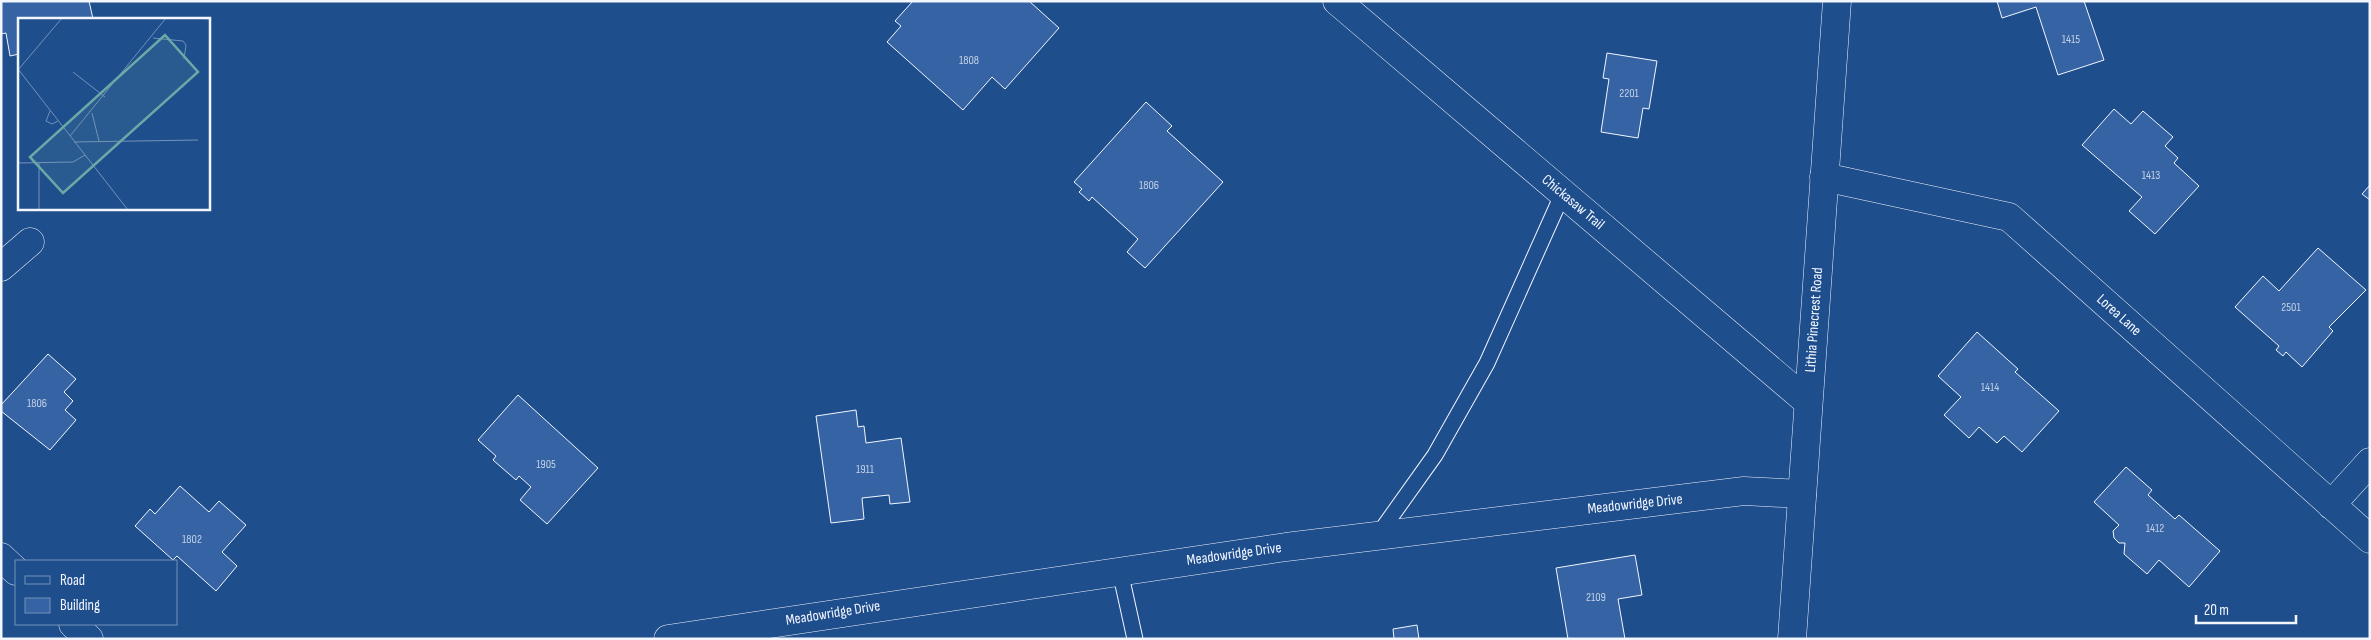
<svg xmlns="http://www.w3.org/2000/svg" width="2371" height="640" viewBox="0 0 2371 640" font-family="'Sofia Sans Condensed',sans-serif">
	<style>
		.building { fill: #3563a3; stroke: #f2f6ff }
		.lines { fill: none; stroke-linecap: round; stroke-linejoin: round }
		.lane-casing { stroke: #f2f6ff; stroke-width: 17 }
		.street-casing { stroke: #f2f6ff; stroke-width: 29 }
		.secondary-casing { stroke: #f2f6ff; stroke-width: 29 }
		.lane { stroke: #1f4e8c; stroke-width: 15 }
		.street { stroke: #1f4e8c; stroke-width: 28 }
		.secondary { stroke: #1f4e8c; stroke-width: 28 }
		.labels { text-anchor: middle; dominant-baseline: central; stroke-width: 4; stroke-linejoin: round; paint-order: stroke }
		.number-label { font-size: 12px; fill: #c3d1e8 }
		.street-label { font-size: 15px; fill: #f2f6ff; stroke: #1f4e8c }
		.inset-road { fill: none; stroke: #7391ba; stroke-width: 1 }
		.view { fill: #6aa9a8; fill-opacity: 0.15; stroke: #6aa9a8; stroke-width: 2.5 }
		.inset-edge { fill: none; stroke: #f2f6ff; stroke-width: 2.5 }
	</style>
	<rect width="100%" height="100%" fill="#1f4e8c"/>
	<path class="building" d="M1,1H89L93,19H19V54L10,56L6,33L1,34Z
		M913,1H1029L1059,28L1005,89L992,77L963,110L887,42L901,26L895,21Z
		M1997,1H2084L2104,60L2058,75L2036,7L2002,18Z
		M1607,53L1657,61L1649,109L1643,108L1638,138L1601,132L1609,79L1603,78Z
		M1146,102L1172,126L1167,131L1223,182L1145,268L1127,252L1138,239L1092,197L1089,201L1079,192L1082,189L1074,182Z
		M2114,109L2131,124L2143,111L2173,137L2165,146L2178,158L2174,163L2199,186L2155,234L2129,211L2142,197L2082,145Z
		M2370,185V200L2362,194Z
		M2318,248L2366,290L2329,327L2333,331L2302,367L2286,352L2283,356L2276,350L2279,346L2235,307L2263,276L2279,291Z
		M1977,332L2018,369L2015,372L2059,411L2022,452L2004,436L1997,443L1979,427L1969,438L1944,415L1961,397L1938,376Z
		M48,354L76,379L64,392L73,401L65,410L76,420L50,450L1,411V405Z
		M518,395L598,468L547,524L520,500L531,487L519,476L516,480L493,460L496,456L478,440Z
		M856,410L858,427L864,426L866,443L901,438L910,502L890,504L889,495L862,498L864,519L831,523L816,416Z
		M2126,467L2152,490L2148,495L2175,519L2179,515L2220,551L2189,587L2159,560L2147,574L2124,554L2125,543H2119L2114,538L2113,531L2119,525L2094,502Z
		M180,486L209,512L219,501L246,525L222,552L237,566L216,591L177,556L173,560L135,526L150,509L155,514Z
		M1635,555L1642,595L1618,599L1625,639H1568L1556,568Z
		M1417,625L1419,639H1394L1393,629Z"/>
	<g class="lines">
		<g class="lane-casing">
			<path id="lane" d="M1378,535L1435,455L1487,363L1563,193
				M1120,571L1135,639"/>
		</g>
		<g class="street-casing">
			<path id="street" d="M1337,1L1808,402
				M1824,177L2009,217L2370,539
				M1,267L30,242
				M2331,505L2370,462
				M1,557L16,571
				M73,624L89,639
				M668,639L1286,547L1744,491L1802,494"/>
		</g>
		<g class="secondary-casing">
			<path id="secondary" d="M1792,639L1837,1"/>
		</g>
		<use href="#lane" class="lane"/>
		<use href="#street" class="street"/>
		<use href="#secondary" class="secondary"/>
	</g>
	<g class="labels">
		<g class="number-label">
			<text x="2071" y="39">1415</text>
			<text x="969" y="60">1808</text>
			<text x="1629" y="93">2201</text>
			<text x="2151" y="175">1413</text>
			<text x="1149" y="185">1806</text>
			<text x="2291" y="307">2501</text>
			<text x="1990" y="387">1414</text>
			<text x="37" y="403">1806</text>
			<text x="546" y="464">1905</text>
			<text x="865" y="469">1911</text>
			<text x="2155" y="528">1412</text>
			<text x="192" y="539">1802</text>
			<text x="1596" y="597">2109</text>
		</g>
		<g class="street-label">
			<text transform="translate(1573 202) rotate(40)">Chickasaw Trail</text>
			<text transform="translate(2119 315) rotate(42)">Lorea Lane</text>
			<text transform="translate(1814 320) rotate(-86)">Lithia Pinecrest Road</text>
			<text transform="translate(1635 504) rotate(-6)">Meadowridge Drive</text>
			<text transform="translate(1234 554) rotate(-8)">Meadowridge Drive</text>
			<text transform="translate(833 613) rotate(-9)">Meadowridge Drive</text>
		</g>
	</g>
	<g transform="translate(18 18)">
		<rect width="192" height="192" fill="#1f4e8c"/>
		<path class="inset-road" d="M171,0L193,1M135,20L165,23L168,27L166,41M0,51L110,192M0,52L44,0M55,54L87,79M32,93L28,103L34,106L40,103M74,95L81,123M52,118L148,0M56,124L180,122M0,145L55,144L67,137M21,145V192"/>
		<path class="view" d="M147,17L180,54L45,175L12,139Z"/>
		<rect width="192" height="192" class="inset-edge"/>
	</g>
	<rect width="2371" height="640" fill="none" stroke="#f2f6ff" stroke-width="5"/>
	<rect x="15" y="560" width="162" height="65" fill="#1f4e8c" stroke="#7391ba"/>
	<rect x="25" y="576" width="25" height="8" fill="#1f4e8c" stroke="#7391ba"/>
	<text x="60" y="585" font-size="15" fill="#f2f6ff">Road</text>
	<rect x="25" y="598" width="25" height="15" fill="#3563a3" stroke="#7391ba"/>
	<text x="60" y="610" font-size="15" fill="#f2f6ff">Building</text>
	<path d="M2196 615v8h100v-8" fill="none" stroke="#f2f6ff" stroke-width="2.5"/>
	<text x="2204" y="615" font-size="15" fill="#f2f6ff" stroke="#1f4e8c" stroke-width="4" paint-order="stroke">20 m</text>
</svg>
